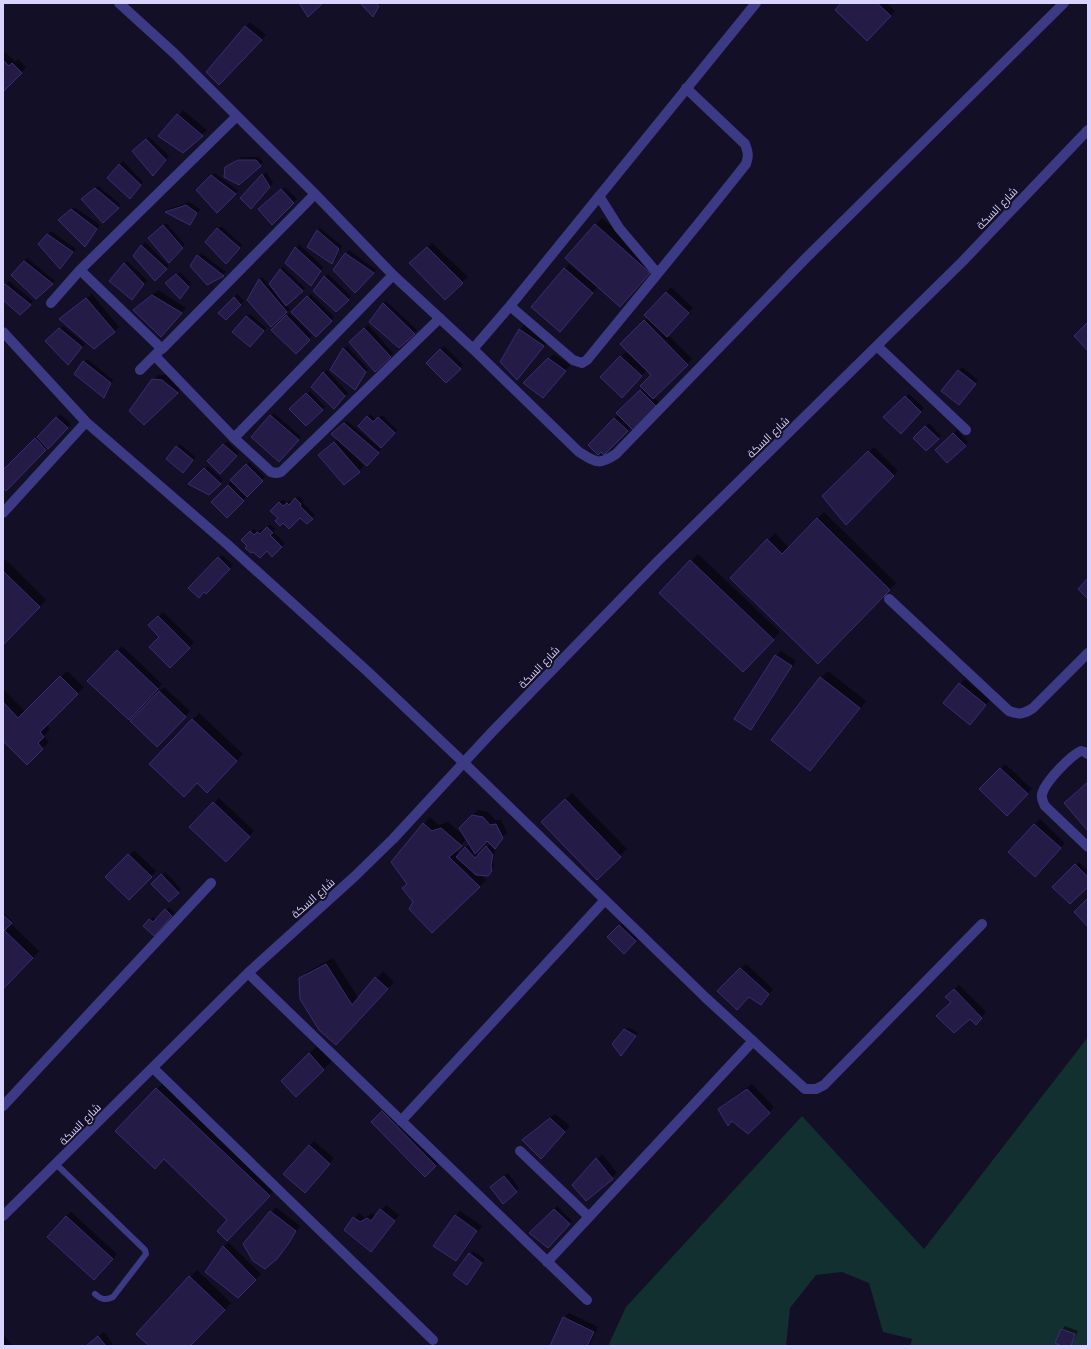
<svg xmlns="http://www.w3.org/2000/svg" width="1091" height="1349" viewBox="0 0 1091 1349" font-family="Quicksand,Cairo,sans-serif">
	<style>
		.green { fill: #12302f }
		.shadow { fill: #0007; fill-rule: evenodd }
		.building { fill: #241b47; stroke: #3b2d73 }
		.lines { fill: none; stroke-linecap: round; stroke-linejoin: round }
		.service { stroke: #3d3a85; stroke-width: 6 }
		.minor { stroke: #3d3a85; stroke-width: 10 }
		.labels { text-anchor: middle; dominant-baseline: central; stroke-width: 4; stroke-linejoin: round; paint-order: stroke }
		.street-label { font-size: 11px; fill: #d9d4ff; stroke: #130f26 }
	</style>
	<rect width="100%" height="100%" fill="#130f26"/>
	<path class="green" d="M1088,1037V1346H910L912,1339L883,1332L869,1283L842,1272L816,1275L790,1308L786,1346H608L626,1307L802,1116L924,1249Z"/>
	<path class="shadow" d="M361,3H381L373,16Z
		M843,3H887L895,11L867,40Z
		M250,22L266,35L219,84L245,27Z
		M5,52L15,62L18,59L26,67L3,91V54Z
		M183,110L207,130L183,152L160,136Z
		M149,137L169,156L156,172L136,148Z
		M242,157H259L263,162L239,184L226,168Z
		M123,161L143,182L133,195L108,178Z
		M266,172L273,183L254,204L241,198Z
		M215,173L238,191L217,211L198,190Z
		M98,186L121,205L103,222L86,196Z
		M285,187L297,199L272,224L263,206Z
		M189,202L200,209L190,224L167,211L169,209Z
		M74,207L100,225L85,246L62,217Z
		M602,218L656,266L627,299L598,286L564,326L565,269L569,264L594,285L596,284L595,225Z
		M166,223L185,245L170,262L152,235Z
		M221,226L242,245L229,259L206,242Z
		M320,228L342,246L335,260L332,263L317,231Z
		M51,231L76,249L63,265L39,244Z
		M145,242L169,266L155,280L134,256Z
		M432,243L468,277L445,298L415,258Z
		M299,244L323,267L314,281L287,263Z
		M349,250L376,270L355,291L335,270Z
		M201,253L226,272L207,284L198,256Z
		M27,258L55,281L52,284L12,274Z
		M127,261L147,280L135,296L124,264Z
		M283,267L305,288L286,304L290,309L271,326L260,280L262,277L269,285Z
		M180,272L191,283L183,295L170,280Z
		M328,274L351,296L336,311L325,277Z
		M9,281L33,301L20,314L3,299V288Z
		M671,287L693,308L668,335L692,359L654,398L659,402L636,425L631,426L604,453L601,450L589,445L619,414L618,413L643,388L653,375L647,370L627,391L602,377L626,352L644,369L645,368L622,344L648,318L645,315Z
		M158,290L186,308L166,330L134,310Z
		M92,294L119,327L114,332L66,314Z
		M237,294L244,301L226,319L219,313Z
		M311,294L334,317L316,335L293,312Z
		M386,301L417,330L399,347L383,304Z
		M290,313L312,336L296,353L273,330Z
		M250,314L266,328L253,343L247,317Z
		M368,325L393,353L375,370L351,342Z
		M524,325L548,341L517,379L519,330Z
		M63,326L85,344L71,360L47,341Z
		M347,346L368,369L355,388L344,349Z
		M444,346L463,365L446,382L427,363Z
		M554,354L570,365L548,391L525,383Z
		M87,359L113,380L107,394L104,397L75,373Z
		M962,367L978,380L962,400L943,391Z
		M327,370L348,393L334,407L312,387Z
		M158,375H168L182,387L144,424L153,380Z
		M310,391L325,407L306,425L291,409Z
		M909,394L924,408L901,433L884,417Z
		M274,413L301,437L282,458L252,437Z
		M60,414L71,424L6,490L3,487V472Z
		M370,414L377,420L382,415L397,430L381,447L359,426Z
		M347,421L381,449L367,465L356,455L355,456L364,466L359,471L324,450L338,439L335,431Z
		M929,423L941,436L926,450L914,438Z
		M957,430L968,442L947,462L936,450Z
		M227,441L239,453L220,473L208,461Z
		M180,444L195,457L186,469L177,447Z
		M874,447L898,471L846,523L823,496Z
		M249,462L265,477L227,516L212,502Z
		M208,466L223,480L209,494L190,484Z
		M299,496L304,501L302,502L315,515L307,523L300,516L279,518L272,511L283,499L287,504L290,500L292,502Z
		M824,512L896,583L818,663L731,578L775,533L789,548Z
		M270,524L275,529L273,532L285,543L272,556L267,550L249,546L243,540L254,529L258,533L261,529L263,532Z
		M698,554L780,632L750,664L691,561Z
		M222,555L233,565L206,593L204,591L190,588Z
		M5,559L46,600L3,644V561Z
		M163,612L194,642L170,666L161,637L150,625Z
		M122,646L162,684L129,718L89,681Z
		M781,651L796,661L756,724L751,729L776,656Z
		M67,671L84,687L46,725L50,729L44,736L49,742L27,764L3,740V689L26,712Z
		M828,671L866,701L817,763L810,770L821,678Z
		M965,679L990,700L974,719L944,703Z
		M164,687L190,711L157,746L131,721Z
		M199,713L243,754L214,785L197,782L192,720Z
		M1005,764L1032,789L1007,814L981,789Z
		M572,793L627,849L597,878L542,822Z
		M219,798L254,831L226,861L190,827Z
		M478,810L488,812L495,820H501L507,832L495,847L487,840L475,852L479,856L490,844L495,851L493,861L494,867L491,872L480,874L486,880L432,932L414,902L408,883L392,862L430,817L439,825L448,822L465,837L472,815ZM467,839L470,843L459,854L455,850Z
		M1040,819L1065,843L1039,871L1009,852Z
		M134,850L156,871L129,899L107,877Z
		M1079,862L1088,871V885L1054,887Z
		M165,872L181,889L169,901L153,884Z
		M169,907L175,913L154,934L145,926L153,917L156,920Z
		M3,912L12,921L10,923L39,951L3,988Z
		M623,922L639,937L624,952L609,937Z
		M333,958L359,999L383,971L394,982L343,1037L300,979L307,972Z
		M746,964L773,989L761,1004L749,996L719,991Z
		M959,985L986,1012L976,1023L952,1002L951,992Z
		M628,1027L638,1033L621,1055L625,1030Z
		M319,1044L334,1059L296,1095L282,1081Z
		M163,1083L275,1189L234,1233L157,1089Z
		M752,1084L774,1107L748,1132L719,1109L724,1104Z
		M387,1107L440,1161L425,1176L372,1122Z
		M555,1114L570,1126L545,1152L528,1135Z
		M314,1141L334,1158L309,1187V1146Z
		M602,1154L617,1173L586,1200L573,1185Z
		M508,1173L519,1188L516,1191L494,1184Z
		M386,1205L399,1215L376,1245L354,1218L359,1213L365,1218L372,1213L376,1216Z
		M557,1206L572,1221L548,1247L530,1232Z
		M276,1207L300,1226L293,1237L276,1259L244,1244Z
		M460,1211L482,1226L461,1255L456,1260L455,1216Z
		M71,1212L117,1254L99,1274L66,1216Z
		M228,1242L261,1274L238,1297L207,1272L224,1247Z
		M473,1251L485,1259L469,1280L470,1254Z
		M197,1270L231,1303L188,1346H151L138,1334Z
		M569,1313L598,1327L589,1346H551L564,1318Z
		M1065,1326L1078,1331L1071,1346H1065L1057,1343L1062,1329Z
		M104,1332L114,1346H86Z
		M3,1334L12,1346H3Z"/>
	<path class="building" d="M299,3H323L308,17Z
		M360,3H376L379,6L373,17Z
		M841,3H877L891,16L867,41L835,10Z
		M245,26L262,40L219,85L206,72Z
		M3,60L9,66L12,63L22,73L3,92Z
		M177,114L203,136L183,153L158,136Z
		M146,139L166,160L153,176L132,151Z
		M238,160H256L261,166L239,185L224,177L225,167Z
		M119,164L141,185L130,199L107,178Z
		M262,174L270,187L251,209L240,198Z
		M211,175L236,194L217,213L196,190Z
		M95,188L119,208L103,223L81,199Z
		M281,189L294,203L272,225L258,209Z
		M186,205L197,213L190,225L165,212Z
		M71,209L97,229L85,247L58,220Z
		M595,224L650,273L620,307L565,258Z
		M163,225L183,248L169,263L148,238Z
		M217,228L240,248L226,264L205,242Z
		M317,230L339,249L332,264L307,247Z
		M47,234L73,252L60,269L38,244Z
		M141,245L167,269L155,281L133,256Z
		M295,247L321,271L311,286L285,263Z
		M427,247L463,283L445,300L409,263Z
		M345,253L374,273L355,293L333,270Z
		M197,255L224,276L207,285L190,266Z
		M24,261L53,284L36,299L11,275Z
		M124,263L144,284L132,300L109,281Z
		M564,268L593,293L560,332L531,307Z
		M280,269L303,291L286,306L269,284Z
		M176,274L189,287L180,299L165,283Z
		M324,276L349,300L336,312L313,291Z
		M259,279L287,312L271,327L247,300Z
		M5,284L31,305L20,315L3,300V286Z
		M666,292L689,313L667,337L644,315Z
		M152,295L182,313L161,337L133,310Z
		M307,296L332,321L316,337L291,312Z
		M234,297L241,305L226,320L218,313Z
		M86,298L115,332L94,349L59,319Z
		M383,303L415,334L399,348L369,322Z
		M286,315L310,340L296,354L271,330Z
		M246,316L264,331L250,347L232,332Z
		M644,320L688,365L653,399L640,386L651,375L620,344Z
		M1088,322V351L1074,336Z
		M59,328L82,347L68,365L45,341Z
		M364,328L391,357L375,372L349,342Z
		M519,329L544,346L517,380L500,362Z
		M343,348L366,372L355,390L330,370Z
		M440,349L461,369L446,383L426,363Z
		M620,356L642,376L622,398L600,377Z
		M548,358L566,371L543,398L523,383Z
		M83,361L111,383L104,398L74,374Z
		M958,370L976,384L959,405L941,391Z
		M323,372L345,396L334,409L311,387Z
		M152,379L162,380L178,393L144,425L129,411Z
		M640,390L656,406L633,430L616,413Z
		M306,393L323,410L306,426L289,409Z
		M905,396L921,412L901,434L883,417Z
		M270,415L299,440L279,462L251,437Z
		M367,416L373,422L378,417L395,433L381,448L358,426Z
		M56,417L68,428L48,449L37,437Z
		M614,418L628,431L604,455L601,452L598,455L588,445Z
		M344,423L379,453L367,466L331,434Z
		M925,426L939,439L926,451L913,438Z
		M953,433L966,446L947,463L935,450Z
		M35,438L46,450L6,491L3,488V470Z
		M334,442L360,472L344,485L318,455Z
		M223,444L237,456L220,474L207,461Z
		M176,446L193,460L183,473L166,459Z
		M868,451L894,476L846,525L822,496Z
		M246,464L263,481L247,497L230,480Z
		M204,468L221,484L209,495L188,484Z
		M228,485L244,501L227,518L211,502Z
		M295,498L301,504L300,506L313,519L307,524L300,518L289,529L283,523L280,526L275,521L278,518L270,511L279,502L283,506L287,503L289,505Z
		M817,518L890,590L818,664L730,578L767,539L782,554Z
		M267,527L273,533L270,535L282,547L272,557L267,551L260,558L253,552L251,553L245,548L247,546L241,540L250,531L254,535L257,532L260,534Z
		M218,557L230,569L206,594L204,592L199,598L188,588Z
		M690,560L774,640L743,672L659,593Z
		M3,571L40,607L3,645Z
		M1088,578V599L1078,589Z
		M158,616L190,648L170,668L149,647L159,637L148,625Z
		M117,650L158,689L129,720L87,681Z
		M775,655L792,666L751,730L734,719Z
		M60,676L78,694L40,732L44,737L38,743L43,749L27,765L3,741V702L18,718Z
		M820,677L860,708L810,771L771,740Z
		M959,683L986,705L970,725L943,703Z
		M159,691L186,717L157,747L130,721Z
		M192,719L237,761L207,793L197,783L184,797L149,764Z
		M1000,768L1028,794L1007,816L979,789Z
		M1088,782V831L1064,803Z
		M565,799L621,857L597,880L541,822Z
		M213,802L250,837L226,862L189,827Z
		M472,815L483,817L490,825L496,824L503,838L495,849L487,841L475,854L459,828Z
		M423,823L432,831L441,828L462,846L449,857L480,887L432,933L409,909L413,902L402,888L407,884L391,862Z
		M1034,824L1061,848L1035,877L1008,852Z
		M486,846L493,855L491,865L492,871L488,876L476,875L456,857L465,847L475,858Z
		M128,854L152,877L129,900L105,877Z
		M1075,864L1088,877V887L1070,904L1052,887Z
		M161,874L179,893L169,902L151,884Z
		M1088,898V927L1074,912Z
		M165,909L172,916L154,936L143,926L149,919L153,922Z
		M3,915L12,923L5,930L3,928Z
		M619,925L636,941L624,954L607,937Z
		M3,929L33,958L3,989Z
		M326,964L352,1005L375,977L388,989L336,1045L319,1030L300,999L299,978Z
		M740,968L769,994L761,1005L749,997L737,1010L717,991Z
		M954,989L982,1018L976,1025L970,1019L954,1033L936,1016L951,1002L945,997Z
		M624,1029L636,1036L621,1056L612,1044Z
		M309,1053L324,1070L296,1097L281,1081Z
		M156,1088L270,1196L227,1241L217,1231L227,1220L164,1159L155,1169L115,1131Z
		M747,1089L770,1113L748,1134L732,1121L728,1126L718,1109Z
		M382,1111L436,1166L425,1177L371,1122Z
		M550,1118L565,1132L541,1159L522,1140Z
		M309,1145L330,1164L305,1193L283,1174Z
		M596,1158L613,1179L586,1201L572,1185Z
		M504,1176L517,1192L503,1204L490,1187Z
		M380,1209L395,1221L371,1252L344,1230L353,1217L360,1222L367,1218L371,1221Z
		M554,1209L570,1224L548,1248L529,1233Z
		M270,1211L296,1231L289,1243L277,1259L265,1269L253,1261L243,1244Z
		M455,1215L477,1231L456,1261L433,1246Z
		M66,1216L113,1259L94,1280L47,1237Z
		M223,1246L256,1280L238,1298L205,1272Z
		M469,1253L482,1263L467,1285L453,1275Z
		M189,1276L225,1310L190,1346H149L136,1334Z
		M563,1317L594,1332L587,1346H550Z
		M1061,1329L1075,1334L1071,1346H1062L1055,1343Z
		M98,1336L106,1346H86Z"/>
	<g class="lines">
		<path class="service" d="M56,1164L145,1250L146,1254L113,1297C105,1301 101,1299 95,1294"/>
		<path class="minor" d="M119,3L175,54L315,194L393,275L473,349L579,452C595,462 598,466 616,454L806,258L1064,3
			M599,196L619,228L657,273
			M80,270L162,349L315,194
			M51,303L80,270L237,116
			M510,306L573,360L582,363L587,360C640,295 694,230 746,164C749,156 748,152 745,144L686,88
			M3,332L86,422L228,545L367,671L464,763L706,998L805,1089H816L824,1085L982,924
			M877,346L966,430
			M473,349L510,306L756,3
			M155,356L234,438L271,472L276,473L281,472L440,318
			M140,370L159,351
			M234,438L393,275
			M3,513L86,422
			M889,599L1009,711C1019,715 1024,714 1033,708L1088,653
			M1088,754L1085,752L1081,751C1070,756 1045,782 1042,794C1041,799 1043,802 1045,806L1088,847
			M248,973L587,1300
			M153,1068L433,1340
			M3,1106L211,883
			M401,1121L605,900
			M520,1151L589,1217
			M3,1216L248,973L354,877L393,839L492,732L658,561L962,262L1088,130
			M547,1262L753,1041"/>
	</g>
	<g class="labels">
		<g class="street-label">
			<text transform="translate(997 208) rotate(-46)">شارع السكة</text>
			<text transform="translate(768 437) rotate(-44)">شارع السكة</text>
			<text transform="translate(539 667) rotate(-46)">شارع السكة</text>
			<text transform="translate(313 898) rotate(-42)">شارع السكة</text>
			<text transform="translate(80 1124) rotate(-45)">شارع السكة</text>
		</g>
	</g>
	<rect width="1091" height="1349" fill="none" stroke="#d9d4ff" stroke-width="8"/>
</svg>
